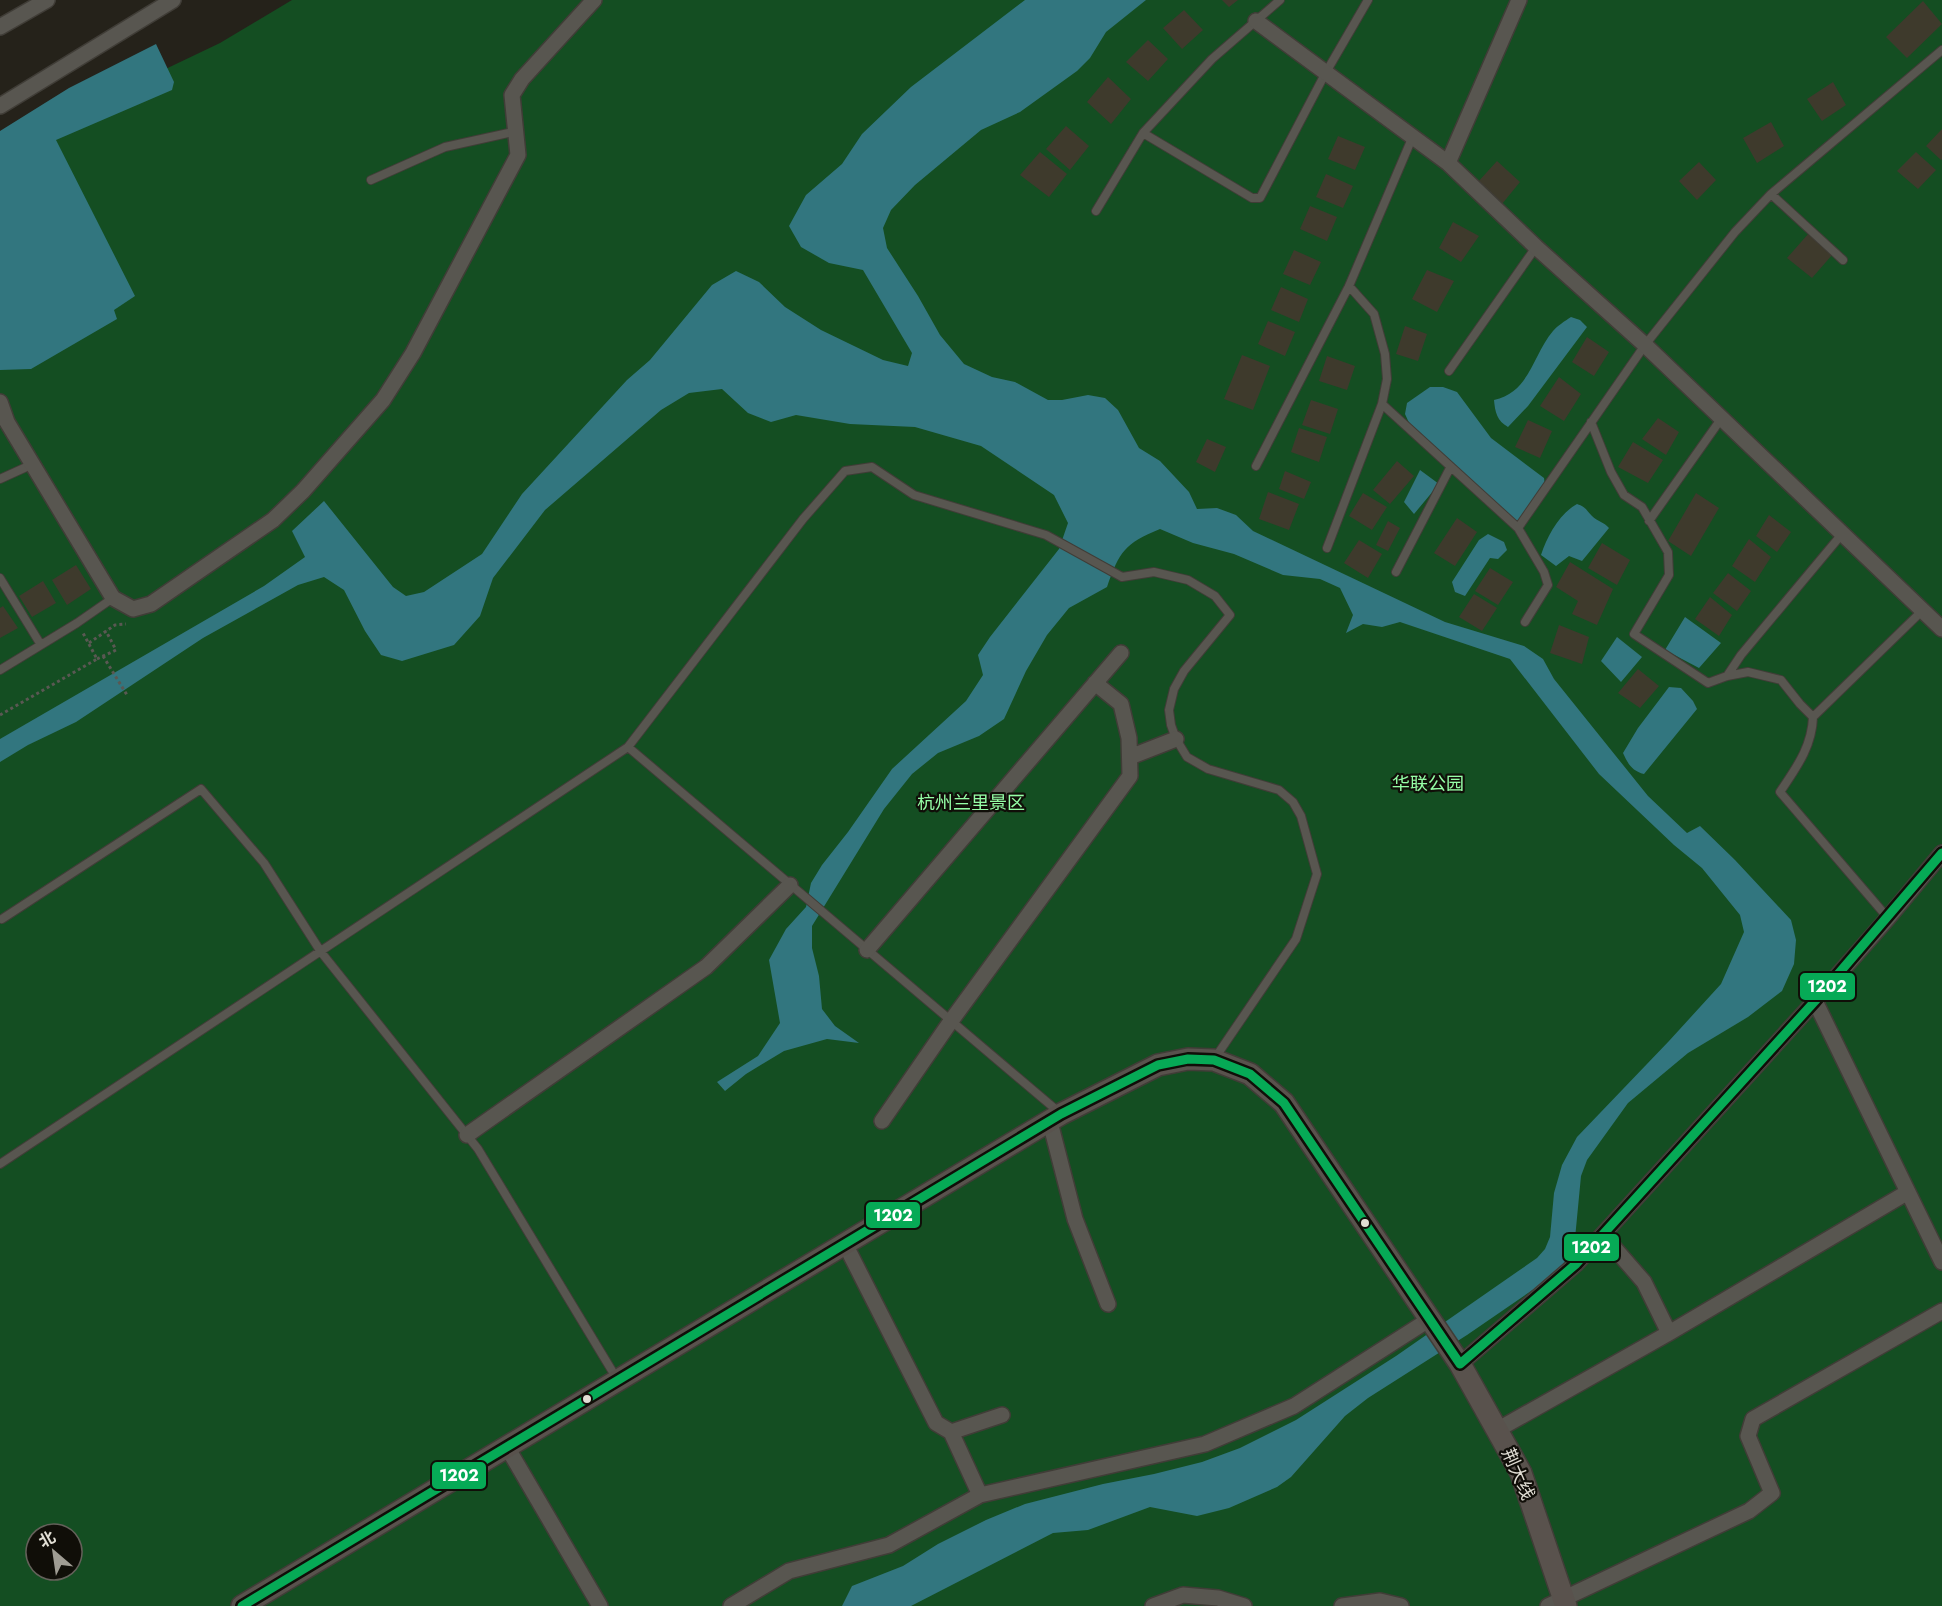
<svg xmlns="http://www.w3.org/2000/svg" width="1942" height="1606" viewBox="0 0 1942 1606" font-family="Jost,'Noto Sans SC',sans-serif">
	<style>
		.green { fill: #144e22; fill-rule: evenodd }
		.water { fill: #32767f }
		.building { fill: #3e3a2c }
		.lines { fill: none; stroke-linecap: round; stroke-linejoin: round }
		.lane-casing { stroke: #403d37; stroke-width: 10 }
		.street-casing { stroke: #403d37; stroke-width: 18 }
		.secondary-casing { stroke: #403d37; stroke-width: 24 }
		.path { stroke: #5a5853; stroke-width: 3; stroke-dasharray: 3 3; stroke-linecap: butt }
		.lane { stroke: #585650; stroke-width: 8 }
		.street { stroke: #585650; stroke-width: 15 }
		.secondary { stroke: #59524d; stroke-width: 21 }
		.bus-1-casing { stroke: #100e08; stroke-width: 14 }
		.bus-1 { stroke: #06aa56; stroke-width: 9 }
		.bus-dot { fill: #e1ded4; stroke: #100e08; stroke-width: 2 }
		.labels { text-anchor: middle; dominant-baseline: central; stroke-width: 4.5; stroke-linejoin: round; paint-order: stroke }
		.park-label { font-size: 18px; fill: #95fea6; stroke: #100e08 }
		.street-label { font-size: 18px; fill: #e1ded4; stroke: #100e08 }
		.line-badge { stroke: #100e08; stroke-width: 2 }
		.badge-label { font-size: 16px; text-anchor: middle; font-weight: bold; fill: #fff }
	</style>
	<rect width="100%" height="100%" fill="#25221a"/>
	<path class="green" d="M292,0H1942V1606H0V148L220,43ZM36,1534H72V1570H36Z"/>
	<path class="water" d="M1025,0H1146L1106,32L1090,58L1077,71L1020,112L981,130L915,185L891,210L883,228L887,248L918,296L940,335L964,364L992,377L1015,382L1048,400H1062L1088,395L1105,398L1118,410L1139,448L1160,461L1189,492L1197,509L1217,508L1236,515L1253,531L1445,622L1524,646L1543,659L1554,679L1648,796L1687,833L1700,826L1735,860L1791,920L1796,940L1794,964L1782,991L1748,1017L1688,1053L1628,1103L1587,1160L1581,1176L1574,1249L1563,1264L1534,1289L1467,1335L1368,1398L1345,1416L1291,1477L1277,1487L1229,1508L1197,1516L1150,1507L1088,1530L1053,1533L911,1606H842L852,1586L903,1566L938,1544L986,1520L1025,1504L1103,1484L1154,1474L1202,1462L1240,1448L1296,1420L1396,1356L1537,1258L1545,1249L1550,1237L1554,1193L1562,1165L1577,1137L1669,1041L1721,984L1744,932L1740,915L1702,868L1674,845L1599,774L1510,659L1400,622L1382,627L1363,624L1346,633L1353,615L1340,588L1320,579L1283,575L1234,554L1193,543L1160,529C1124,544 1120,551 1107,587L1069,608L1047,635L1026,671L1004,719L979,736L938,753L912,774L884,809L812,926V948L819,976L822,1009L835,1026L859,1043L827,1039L784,1051L746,1074L725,1091L717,1082L758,1056L780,1023L769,960L786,929L806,907L811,883L822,865L848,832L892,769L966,701L983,675L978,655L990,637L1059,549L1068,523L1054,495L981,446L915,427L850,424L796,415L771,422L748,413L722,389L689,393L661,410L545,510L493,578L480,616L454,645L402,661L381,655L365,631L344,590L324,577L298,585L203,638L76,722L28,745L0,762V739L264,586L305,557L292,531L324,501L393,587L406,596L424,592L482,554L522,494L627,380L650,360L712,285L736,271L759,282L785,307L821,330L883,360L908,366L912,353L863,270L829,263L801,247L789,226L806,195L842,164L862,134L911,87Z
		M156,44L174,82L172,90L56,140L135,296L114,310L117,319L31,369L0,370V131L69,88Z
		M1571,317L1580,320L1587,327L1528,406L1508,427C1497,421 1495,412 1494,400C1530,392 1532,356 1553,331C1557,326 1565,321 1571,317Z
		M1430,387H1443L1457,392L1491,438L1544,478L1545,486L1525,518L1516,523L1410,425L1405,414L1407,403Z
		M1420,470L1439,484L1414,514L1404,502Z
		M1577,504C1586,507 1586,510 1592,516C1597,521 1604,522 1609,528L1582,561L1569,556L1556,566L1541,555C1547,536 1560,513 1577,504Z
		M1488,534L1504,542L1507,550L1498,559L1490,558L1465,596L1455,592L1452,582L1479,540Z
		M1685,617L1721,643L1699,668L1665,650Z
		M1617,637L1642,657L1621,682L1601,661Z
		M1669,687L1681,688L1693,701L1697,709L1644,774C1632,771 1628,764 1623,753L1638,728Z"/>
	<path class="building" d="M1222,0H1238L1229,7Z
		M1923,1L1942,24L1907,58L1886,37Z
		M1184,10L1203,30L1182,49L1163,28Z
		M1148,40L1168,59L1148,81L1126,62Z
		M1108,77L1131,99L1111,124L1087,102Z
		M1833,82L1846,105L1822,121L1807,99Z
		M1771,122L1784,146L1757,163L1743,138Z
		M1066,126L1089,146L1070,170L1046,149Z
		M1942,129V159L1941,160L1926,146Z
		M1338,136L1365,147L1355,170L1328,159Z
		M1040,152L1067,174L1049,197L1020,175Z
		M1916,152L1936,170L1918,189L1897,171Z
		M1497,161L1520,182L1502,204L1477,183Z
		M1699,162L1716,180L1697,200L1679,181Z
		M1326,174L1353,186L1343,208L1316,197Z
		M1310,206L1337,217L1327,241L1300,229Z
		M1453,222L1479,236L1461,262L1439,248Z
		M1809,233L1833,254L1812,278L1787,258Z
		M1294,250L1321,262L1310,285L1283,274Z
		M1427,270L1454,281L1437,312L1412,299Z
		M1281,287L1308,299L1299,322L1271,310Z
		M1268,321L1295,332L1285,356L1258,344Z
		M1405,326L1427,334L1418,361L1396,354Z
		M1587,337L1609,352L1594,376L1572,362Z
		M1242,355L1270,366L1253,410L1224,399Z
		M1327,356L1355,366L1347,390L1319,381Z
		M1559,377L1581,394L1564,421L1540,406Z
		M1311,400L1338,409L1330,434L1302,425Z
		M1658,418L1679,432L1666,455L1642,439Z
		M1528,420L1552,431L1540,458L1515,447Z
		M1299,428L1327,437L1319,462L1291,452Z
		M1207,439L1226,447L1215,472L1196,462Z
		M1633,442L1663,460L1648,483L1618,467Z
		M1397,461L1414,476L1390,504L1373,490Z
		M1285,471L1311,482L1304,499L1279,489Z
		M1268,492L1299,504L1289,530L1259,519Z
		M1363,493L1387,507L1372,530L1349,516Z
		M1696,493L1719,508L1691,556L1668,541Z
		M1769,515L1791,532L1777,552L1756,536Z
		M1457,518L1477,532L1455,566L1434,553Z
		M1388,521L1400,528L1388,551L1376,545Z
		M1749,539L1771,557L1755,582L1732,566Z
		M1359,540L1382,554L1368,578L1344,563Z
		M1602,543L1630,560L1617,585L1588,568Z
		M1570,562L1613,589L1597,625L1572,614L1578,601L1556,587Z
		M76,565L91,589L67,605L52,580Z
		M1490,568L1513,582L1498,605L1475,591Z
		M1728,573L1751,591L1737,611L1713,593Z
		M43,581L56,603L32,617L19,596Z
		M1474,594L1497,608L1482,631L1459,617Z
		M1710,597L1732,615L1719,636L1695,619Z
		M3,606L18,628L0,638V608Z
		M1559,625L1589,637L1582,664L1550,653Z
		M1638,669L1659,686L1640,708L1618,693Z"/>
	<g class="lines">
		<g class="lane-casing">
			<path id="lane" d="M1143,133L1252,198H1260L1325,74L1368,0
				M371,180L445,147L517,131
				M1771,194L1843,260
				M1096,211L1143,133L1212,59L1280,0
				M1449,371L1536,247
				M1382,404L1518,528L1544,572L1548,585L1525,622
				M1591,422L1611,472L1624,495L1642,507L1668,552L1669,575L1634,634L1708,683L1727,676L1748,672L1781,680L1800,704L1813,717
				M1256,466L1349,286L1413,136
				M0,479L33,464
				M1649,521L1721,419
				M1518,528L1645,345L1735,232L1771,194L1942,50
				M1327,548L1382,404L1387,379L1385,354L1374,314L1349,286
				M1396,572L1450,468
				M0,578L41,645
				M0,670L77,623L113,598
				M1727,676L1741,655L1842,534
				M628,747L1060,1113
				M1888,918L1780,792C1796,768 1812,747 1813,717L1922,611
				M2,919L201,789L264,863L321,952L478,1149L617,1379
				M0,1164L628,747L803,519L845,471L872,467L914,495L1046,535L1122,577L1154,572L1188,580L1215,596L1230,615L1184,671L1174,689L1169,710L1171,725L1176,739L1187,757L1208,769L1279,790L1293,802L1301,816L1317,874L1296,939L1215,1058"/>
		</g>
		<g class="street-casing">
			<path id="street" d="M1256,21L1448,163L1536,247L1645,345L1942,629
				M0,27L47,0
				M0,106L173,0
				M1448,163L1519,0
				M0,402L7,422L113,598L133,609L151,604L273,520L303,491L383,400L413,353L518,155L512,95L522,79L594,0
				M1130,757L1176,739
				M867,950L1121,653
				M1815,1001L1942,1262
				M882,1121L951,1021L1130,776L1129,738L1121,704L1095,683
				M1050,1122L1075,1219L1108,1304
				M467,1135L706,967L790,885
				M1603,1235L1644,1282L1669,1333
				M845,1244L936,1423L951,1432L980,1495
				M1460,1364L1576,1264L1815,1001L1888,918L1942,853
				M1497,1430L1669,1333L1908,1192
				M951,1432L1002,1415
				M507,1447L600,1606
				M731,1606L789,1571L889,1545L980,1495L1205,1444L1294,1406L1430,1319
				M1153,1606L1183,1595L1218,1598L1244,1606
				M1342,1606L1380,1601L1401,1606
				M1548,1606L1749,1511L1772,1493L1748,1436L1753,1419L1942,1311"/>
		</g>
		<g class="secondary-casing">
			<path id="secondary" d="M242,1606L1061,1114L1158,1065L1188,1059L1214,1060L1250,1074L1284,1103L1460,1364L1521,1473L1566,1606"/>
		</g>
		<path class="path" d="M89,643L115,625L126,624
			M103,656L127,695
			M97,659L116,650L106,631
			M0,715L97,659L83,633"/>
		<use href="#lane" class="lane"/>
		<use href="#street" class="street"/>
		<use href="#secondary" class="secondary"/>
		<g class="bus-1-casing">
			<path id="bus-1" d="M1460,1364L1576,1264L1815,1001L1942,853
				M242,1606L1061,1114L1158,1065L1188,1059L1214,1060L1250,1074L1284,1103L1460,1364"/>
		</g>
		<use href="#bus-1" class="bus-1"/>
	</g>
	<g class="bus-dot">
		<circle cx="1365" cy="1223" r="5"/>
		<circle cx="587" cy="1399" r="5"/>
	</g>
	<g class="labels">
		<g class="park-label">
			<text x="1428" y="784">华联公园</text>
			<text x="971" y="803">杭州兰里景区</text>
		</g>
		<g class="street-label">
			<text transform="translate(1518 1474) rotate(66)">荆大线</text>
		</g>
	</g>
	<g class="line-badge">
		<rect x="1799" y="972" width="57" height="29" rx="6" fill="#06aa56"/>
		<rect x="865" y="1201" width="56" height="28" rx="6" fill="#06aa56"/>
		<rect x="1563" y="1233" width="57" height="29" rx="6" fill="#06aa56"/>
		<rect x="431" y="1461" width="56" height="29" rx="6" fill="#06aa56"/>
	</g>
	<g class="badge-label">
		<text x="1827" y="992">1202</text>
		<text x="893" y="1221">1202</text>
		<text x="1591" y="1253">1202</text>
		<text x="459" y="1481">1202</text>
	</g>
	<g transform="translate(54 1552) rotate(331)"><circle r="28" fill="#100e08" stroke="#64615a" stroke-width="1.5"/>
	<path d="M0-4.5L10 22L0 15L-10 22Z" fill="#9f9c93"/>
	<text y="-9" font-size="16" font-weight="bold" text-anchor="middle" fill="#e1ded4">北</text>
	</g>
</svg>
